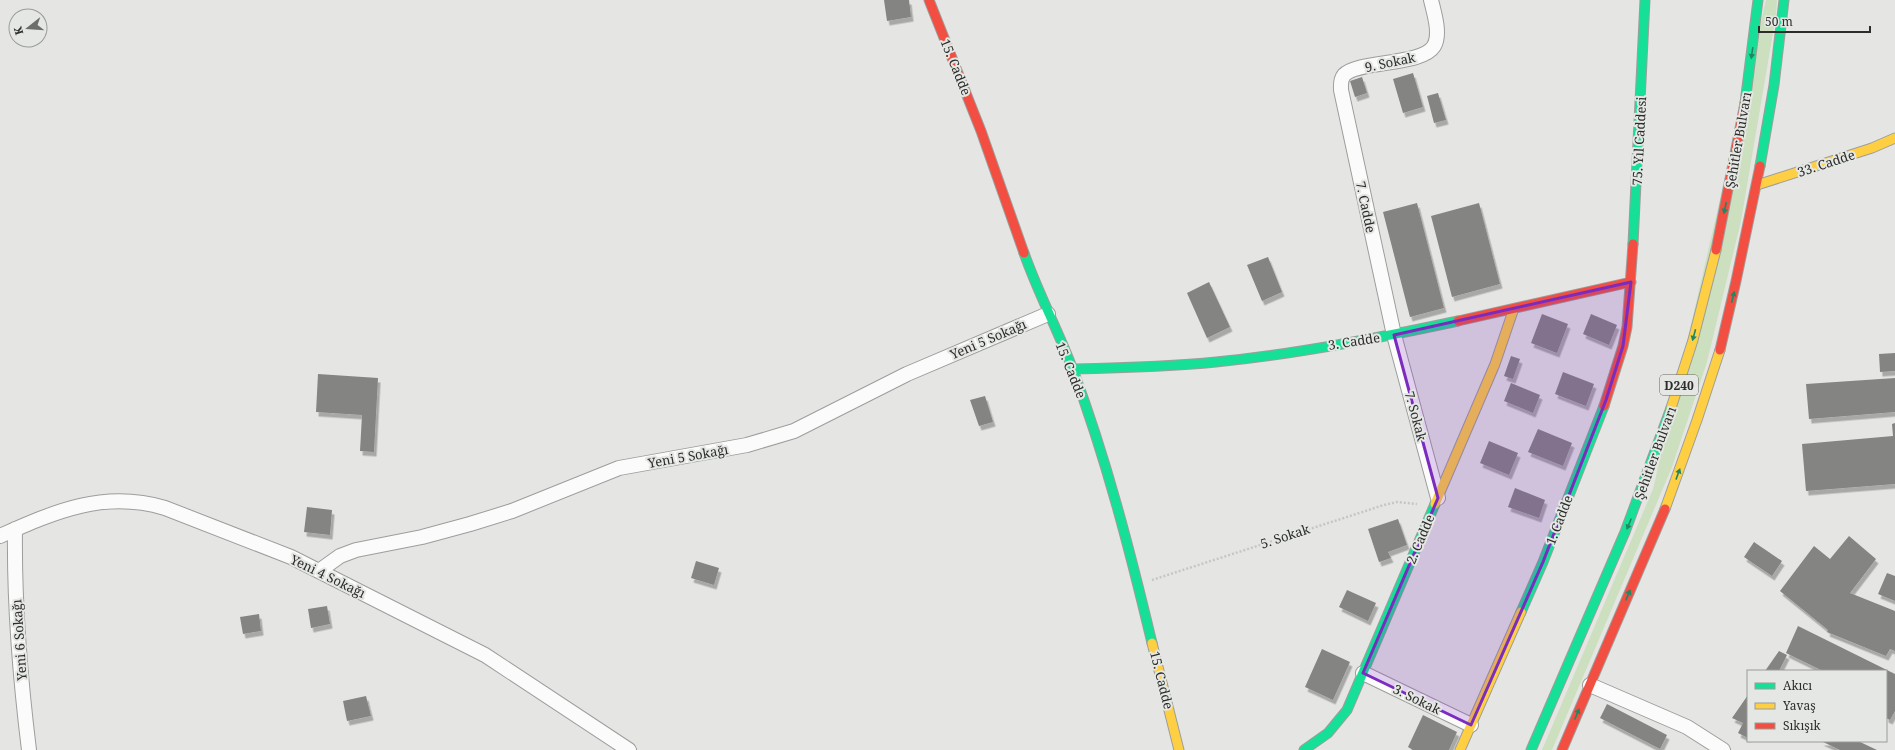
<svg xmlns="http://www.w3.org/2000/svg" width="1895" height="750" viewBox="0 0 1895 750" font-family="'Noto Serif',serif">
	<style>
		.green { fill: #ccdfbf }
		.building { fill: #848483; filter: url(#shadow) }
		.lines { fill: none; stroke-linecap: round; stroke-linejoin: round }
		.street-casing { stroke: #9d9e9c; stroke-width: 16 }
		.fast-casing { stroke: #9d9e9c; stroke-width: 11 }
		.slow-casing { stroke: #9d9e9c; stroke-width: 11 }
		.jam-casing { stroke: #9d9e9c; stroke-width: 11 }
		.path { stroke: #c6c6c5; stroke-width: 2.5; stroke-dasharray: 2 2; stroke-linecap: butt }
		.street { stroke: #fbfbfb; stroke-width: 14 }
		.fast { stroke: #16e098; stroke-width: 9 }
		.slow { stroke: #ffcf43; stroke-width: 9 }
		.jam { stroke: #f24e42; stroke-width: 9 }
		.oneway { fill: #218662 }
		.marked { fill: #7b2cbf; fill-opacity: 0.2; stroke: #7b2cbf; stroke-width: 3; stroke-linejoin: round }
		.labels { text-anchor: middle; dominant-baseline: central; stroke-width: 4; stroke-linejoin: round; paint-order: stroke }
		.shield { fill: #e4e7e3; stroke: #636462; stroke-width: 1 }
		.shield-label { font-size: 12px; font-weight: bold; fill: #2c2c2b }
		.street-label { font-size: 13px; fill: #2c2c2b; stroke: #e4e7e3 }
	</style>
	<defs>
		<filter id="shadow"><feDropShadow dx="2.5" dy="4.5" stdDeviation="0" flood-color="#0004"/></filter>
	</defs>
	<rect width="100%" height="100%" fill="#e5e6e4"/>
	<path class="green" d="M1766,0H1777L1776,15L1741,221L1707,362L1672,467L1552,750H1542L1653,489Z"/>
	<path class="building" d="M884,0H909L911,17L887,21Z
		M1413,73L1423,107L1403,113L1393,79Z
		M1362,77L1367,93L1355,97L1350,81Z
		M1438,93L1446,120L1434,123L1427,96Z
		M1417,203L1444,308L1410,317L1383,212Z
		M1479,203L1500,284L1452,297L1431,216Z
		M1268,257L1282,292L1262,301L1247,265Z
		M1209,282L1230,327L1207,338L1187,293Z
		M1542,314L1568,324L1557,353L1531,343Z
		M1591,314L1617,325L1609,345L1583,334Z
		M1895,353V371L1880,372L1879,354Z
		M1511,356L1520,359L1513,379L1504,376Z
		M1563,372L1594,384L1586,406L1555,394Z
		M318,374L378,378L374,452L360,451L362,415L316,412Z
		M1895,378V412L1809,419L1806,384Z
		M1511,383L1540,395L1533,413L1504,401Z
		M985,396L993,422L979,426L970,400Z
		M1895,423V484L1806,491L1802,444L1893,436L1892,424Z
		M1538,429L1572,443L1563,466L1528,452Z
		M1489,441L1518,453L1509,475L1480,463Z
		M1515,488L1545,500L1539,518L1508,507Z
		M307,507L332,510L330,535L304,532Z
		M1398,519L1407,545L1388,552L1391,558L1379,562L1368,529Z
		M1849,536L1876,559L1850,593L1895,611V651L1890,649L1886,656L1827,632L1828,630L1780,591L1814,546L1830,559Z
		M1754,542L1782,561L1772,576L1744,557Z
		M696,561L719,568L714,585L691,578Z
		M1887,573L1895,576V601L1878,594Z
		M1347,590L1376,603L1368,621L1339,607Z
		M327,606L330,624L311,628L308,609Z
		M259,614L261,631L243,634L240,617Z
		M1798,626L1895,674V711L1890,720L1886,718V671H1823L1786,653Z
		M1322,649L1350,662L1333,700L1305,687Z
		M1779,651L1787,655L1779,671H1765Z
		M1748,695V738L1738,733L1743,723L1732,718Z
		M366,696L371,716L347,721L343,701Z
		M1607,704L1667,735L1660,749L1600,718Z
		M1423,715L1457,732L1449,750H1413L1408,747Z
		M1821,741H1858L1877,750H1840Z"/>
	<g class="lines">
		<g class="street-casing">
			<path id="street" d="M1431,0C1434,13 1441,34 1434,46C1422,66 1358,60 1344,75C1340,80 1341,85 1341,90L1394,335L1438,498
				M15,529C14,603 20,677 29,750
				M0,536C56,511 104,490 165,508L291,557L485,655L629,750
				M319,571L340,556L356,550L422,537L470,524L512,511L619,468L747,445L794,431L907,374L1048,314
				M1363,673L1471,725
				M1590,685L1687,727L1723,750"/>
		</g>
		<g class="fast-casing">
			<path id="fast" d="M1745,103L1758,0
				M1760,166L1774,85L1784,0
				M1633,244L1645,0
				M1024,253C1038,293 1058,330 1073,370C1106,458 1130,551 1152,643
				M1073,369C1121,368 1168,367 1216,362C1297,354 1378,338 1458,321
				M1521,612L1543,562L1604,406
				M1304,750L1328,733L1347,710L1435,504
				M1531,750L1625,532L1671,408"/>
		</g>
		<g class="slow-casing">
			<path id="slow" d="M1757,185L1872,148L1895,138
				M1671,408L1693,340L1716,250
				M1435,504L1495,364L1513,311
				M1665,509L1697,420L1720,350
				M1152,643L1179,750
				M1460,750L1521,612"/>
		</g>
		<g class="jam-casing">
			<path id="jam" d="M929,0L981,131L1024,253
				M1716,250L1745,103
				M1458,321L1631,282
				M1720,350L1736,281L1760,166
				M1604,406L1623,346L1627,327L1633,244
				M1562,750L1665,509"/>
		</g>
		<path class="path" d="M1152,580L1384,505L1397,502L1417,504"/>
		<use href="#street" class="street"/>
		<use href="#fast" class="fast"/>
		<use href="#slow" class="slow"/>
		<use href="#jam" class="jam"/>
	</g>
	<defs><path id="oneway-solid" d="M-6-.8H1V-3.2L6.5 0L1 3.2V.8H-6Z"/></defs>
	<g class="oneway">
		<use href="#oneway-solid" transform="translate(1752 53) rotate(98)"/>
		<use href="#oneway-solid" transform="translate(1725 208) rotate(103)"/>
		<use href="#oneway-solid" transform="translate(1733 297) rotate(-76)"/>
		<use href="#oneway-solid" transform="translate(1694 335) rotate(105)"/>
		<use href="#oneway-solid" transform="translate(1678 474) rotate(-70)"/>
		<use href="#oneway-solid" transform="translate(1629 524) rotate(112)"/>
		<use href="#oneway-solid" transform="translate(1628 595) rotate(-67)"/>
		<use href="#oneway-solid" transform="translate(1577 714) rotate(-67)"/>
	</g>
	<path class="marked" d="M1631,282L1623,346L1606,400L1543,562L1471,725L1363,673L1438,498L1394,335Z"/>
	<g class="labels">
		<rect class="shield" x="1660" y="375" width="38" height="20" rx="3"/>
		<g class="shield-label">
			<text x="1679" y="385">D240</text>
		</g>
		<g class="street-label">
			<text transform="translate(1390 62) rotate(-12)">9. Sokak</text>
			<text transform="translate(956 67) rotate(68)">15. Cadde</text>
			<text transform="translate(1738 140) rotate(-80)">Şehitler Bulvarı</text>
			<text transform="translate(1639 141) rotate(-87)">75. Yıl Caddesi</text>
			<text transform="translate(1826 163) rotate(-18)">33. Cadde</text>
			<text transform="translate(1366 207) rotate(78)">7. Cadde</text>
			<text transform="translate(988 339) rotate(-23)">Yeni 5 Sokağı</text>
			<text transform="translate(1354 341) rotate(-9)">3. Cadde</text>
			<text transform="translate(1071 370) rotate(68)">15. Cadde</text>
			<text transform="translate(1416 416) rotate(75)">7. Sokak</text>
			<text transform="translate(1655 453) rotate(-70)">Şehitler Bulvarı</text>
			<text transform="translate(688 456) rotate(-10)">Yeni 5 Sokağı</text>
			<text transform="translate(1559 520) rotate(-69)">1. Cadde</text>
			<text transform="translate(1285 536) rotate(-18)">5. Sokak</text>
			<text transform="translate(1420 539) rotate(-67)">2. Cadde</text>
			<text transform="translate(328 576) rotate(26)">Yeni 4 Sokağı</text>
			<text transform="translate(19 640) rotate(-94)">Yeni 6 Sokağı</text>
			<text transform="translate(1162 680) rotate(76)">15. Cadde</text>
			<text transform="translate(1417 699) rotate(26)">3. Sokak</text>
		</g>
	</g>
	<rect x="1747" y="670" width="140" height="72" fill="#e4e7e3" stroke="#9a9c99"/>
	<rect x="1755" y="683" width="20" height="6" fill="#16e098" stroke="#9a9c99"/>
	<text x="1783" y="690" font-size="12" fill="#2c2c2b">Akıcı</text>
	<rect x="1755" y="703" width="20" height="6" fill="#ffcf43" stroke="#9a9c99"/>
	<text x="1783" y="710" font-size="12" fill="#2c2c2b">Yavaş</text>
	<rect x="1755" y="723" width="20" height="6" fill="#f24e42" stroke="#9a9c99"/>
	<text x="1783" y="730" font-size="12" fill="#2c2c2b">Sıkışık</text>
	<g transform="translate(28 28) rotate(253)"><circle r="19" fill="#e4e7e3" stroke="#9a9c99"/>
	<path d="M0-3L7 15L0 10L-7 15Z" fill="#6d6d6c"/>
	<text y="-6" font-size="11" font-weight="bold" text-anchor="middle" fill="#2c2c2b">K</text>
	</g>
	<path d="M1759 26v6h111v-6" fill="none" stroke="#2c2c2b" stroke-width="2"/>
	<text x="1765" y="26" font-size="12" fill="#2c2c2b" stroke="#e4e7e3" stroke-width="3" paint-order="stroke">50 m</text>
</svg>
